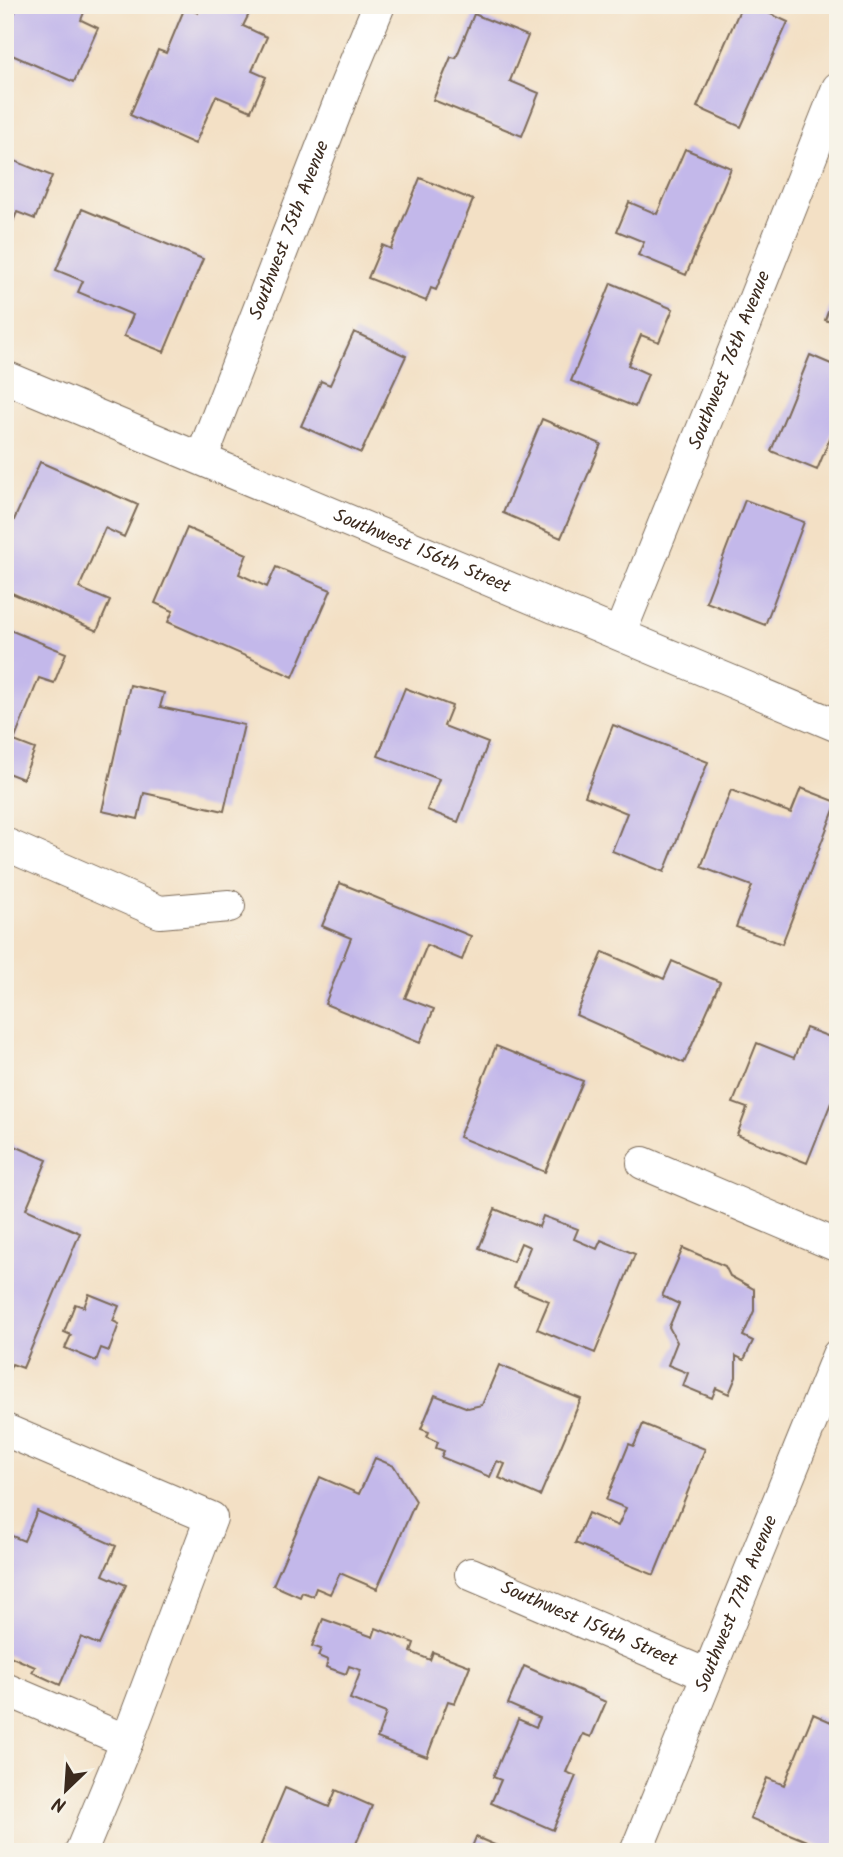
<svg xmlns="http://www.w3.org/2000/svg" width="843" height="1857" viewBox="0 0 843 1857" font-family="Kalam,sans-serif">
	<style>
		.building { fill: #c3b8ea }
		.lines { fill: none; stroke-linecap: round; stroke-linejoin: round }
		.minor-casing { stroke: #7b6a58; stroke-width: 34 }
		.minor { stroke: #fff; stroke-width: 32 }
		.labels { text-anchor: middle; dominant-baseline: central; stroke-width: 5; stroke-linejoin: round; paint-order: stroke }
		.street-label { font-size: 19px; fill: #3b2a1e; stroke: #f7f3e8 }
	</style>
	<rect width="100%" height="100%" fill="#f7f3e8"/>
	<filter id="ink" filterUnits="userSpaceOnUse"><feTurbulence type="fractalNoise" baseFrequency=".0143" numOctaves="2"/><feDisplacementMap in="SourceGraphic" scale="14" xChannelSelector="R" yChannelSelector="G"/><feConvolveMatrix kernelMatrix="1 2 1 2 8 2 1 2 1" color-interpolation-filters="sRGB"/></filter>
	<filter id="wash" filterUnits="userSpaceOnUse"><feTurbulence type="fractalNoise" baseFrequency=".00686" numOctaves="4" result="noise"/><feDisplacementMap in="SourceGraphic" scale="28" xChannelSelector="R" yChannelSelector="G"/><feGaussianBlur stdDeviation="1.57" result="paint"/><feColorMatrix in="noise" values="0 0 0 0 0 0 0 0 0 0 0 0 0 0 0 0 0 1.4 0 .05"/><feComposite in="paint" operator="in"/></filter>
	<g filter="url(#wash)">
		<rect width="100%" height="100%" fill="#f3e0c5"/>
		<g id="blocks">
			<path class="building" d="M18,5H87L81,20L98,28L74,82L5,52V35Z
				M202,5H227L249,14L243,26L267,37L252,71L266,77L251,111L216,96L195,144L130,115L158,50L166,53L185,7L198,13Z
				M742,5H751L788,22L741,127L697,107Z
				M474,14L528,36L510,81L539,93L522,136L433,100L451,57L456,58Z
				M685,149L731,168L686,275L638,255L644,242L617,231L629,202L657,214Z
				M5,157L52,176L35,219L17,212L5,242Z
				M420,178L473,200L436,290L431,288L426,301L368,278L382,245L391,249Z
				M82,209L203,259L164,352L124,336L133,315L78,292L83,281L56,270Z
				M611,283L673,309L659,342L641,335L628,365L648,374L635,407L571,381Z
				M837,288H838V325L825,320Z
				M354,332L406,356L361,453L301,426L321,381L330,385Z
				M810,355L838,367V419L817,470L771,451Z
				M542,419L601,444L561,538L503,513Z
				M40,462L138,505L124,537L105,528L79,588L110,601L97,631L5,590V540Z
				M745,500L804,522L765,625L706,602Z
				M187,528L247,554L239,574L267,587L276,567L331,590L293,677L168,622L173,611L155,603Z
				M5,628L66,653L54,683L39,678L14,741L35,749L23,779L5,772Z
				M130,685L164,693L160,707L244,725L224,811L144,793L138,819L102,811Z
				M405,688L452,706L444,726L488,743L458,822L427,810L439,779L378,756Z
				M613,725L708,762L664,872L612,851L627,813L585,796Z
				M801,788L837,802L782,944L736,927L752,886L701,867L731,790L791,813Z
				M340,883L471,936L462,960L427,945L405,998L434,1009L420,1043L325,1004L351,938L322,926Z
				M603,952L664,979L672,961L720,982L684,1063L576,1015Z
				M806,1028L838,1040V1085L807,1163L737,1135L747,1108L733,1103L757,1043L794,1058Z
				M496,1046L583,1081L545,1172L459,1137Z
				M6,1142L47,1160L26,1209L80,1233L23,1368L12,1364L5,1379Z
				M495,1209L539,1227L543,1216L578,1229L574,1239L597,1249L601,1240L635,1254L595,1353L537,1329L549,1301L514,1287L530,1247L521,1243L513,1262L479,1248Z
				M683,1248L725,1266L730,1276L754,1289V1311L743,1336L753,1341L744,1360L736,1356V1377L729,1394L716,1388L712,1398L683,1386L688,1373L668,1365L677,1342L669,1327L679,1304L662,1296Z
				M89,1294L119,1306L113,1321L119,1324L109,1351L101,1348L96,1361L65,1348L71,1335L64,1332L75,1304L84,1307Z
				M499,1365L581,1399L540,1496L499,1478L505,1464L497,1461L490,1477L441,1457L444,1451L436,1448L438,1442L427,1437L429,1432L421,1429L435,1395L468,1408L482,1405Z
				M643,1424L705,1449L654,1575L575,1543L588,1513L618,1526L626,1508L606,1500L629,1444L634,1446Z
				M375,1458L394,1466L416,1501L377,1589L340,1573L330,1594L316,1588L313,1596L302,1592L300,1597L273,1585L320,1477L359,1494Z
				M37,1511L116,1546L103,1575L126,1585L99,1645L81,1637L60,1685L32,1672L35,1667L5,1654V1533L24,1541Z
				M323,1619L373,1637L376,1628L414,1643L411,1652L430,1660L433,1652L470,1666L455,1703L448,1701L427,1757L377,1738L386,1713L350,1699L361,1670L349,1666L346,1674L326,1667L328,1660L318,1656L321,1649L312,1646Z
				M524,1666L606,1702L591,1737L583,1734L566,1772L576,1776L553,1830L491,1803L501,1780L493,1777L518,1719L536,1727L540,1718L508,1704Z
				M813,1714L838,1725V1835L831,1851L750,1818L767,1778L784,1785Z
				M285,1788L329,1807L336,1790L372,1806L355,1846L369,1852H270L260,1847Z
				M476,1837L511,1852H470Z"/>
		</g>
	</g>
	<g filter="url(#ink)">
		<use href="#blocks" fill-opacity="0" stroke="#7b6a58" stroke-width="2"/>
		<g class="lines">
			<g class="minor-casing">
				<g id="minor">
					<path id="s1" d="M5,377L838,726"/>
					<path id="s2" d="M202,457L346,85L379,5"/>
					<path id="s3" d="M620,633L730,361L838,88"/>
					<path d="M5,844L160,912L229,906"/>
					<path d="M643,1163L838,1246"/>
					<path d="M5,1430L211,1518L127,1741L81,1852"/>
					<path id="s4" d="M471,1574L707,1675"/>
					<path d="M5,1689L127,1741"/>
					<path id="s5" d="M636,1852L838,1355"/>
				</g>
			</g>
			<use href="#minor" class="minor"/>
		</g>
	</g>
	<g class="labels">
		<g class="street-label">
			<text stroke="none"><textPath href="#s2" startOffset="243">Southwest 75th Avenue</textPath></text>
			<text stroke="none"><textPath href="#s3" startOffset="294">Southwest 76th Avenue</textPath></text>
			<text stroke="none"><textPath href="#s1" startOffset="452">Southwest 156th Street</textPath></text>
			<text stroke="none"><textPath href="#s5" startOffset="268">Southwest 77th Avenue</textPath></text>
			<text stroke="none"><textPath href="#s4" startOffset="128">Southwest 154th Street</textPath></text>
		</g>
	</g>
	<rect width="843" height="1857" fill="none" stroke="#f7f3e8" stroke-width="28"/>
	<g transform="translate(66 1790) rotate(205)" stroke="#f7f3e8" stroke-width="5" paint-order="stroke">
	<path d="M0-5L12 26L0 18L-12 26Z" fill="#3b2a1e"/>
	<text y="-10" font-size="19" font-weight="bold" text-anchor="middle" fill="#3b2a1e">N</text>
	</g>
</svg>
